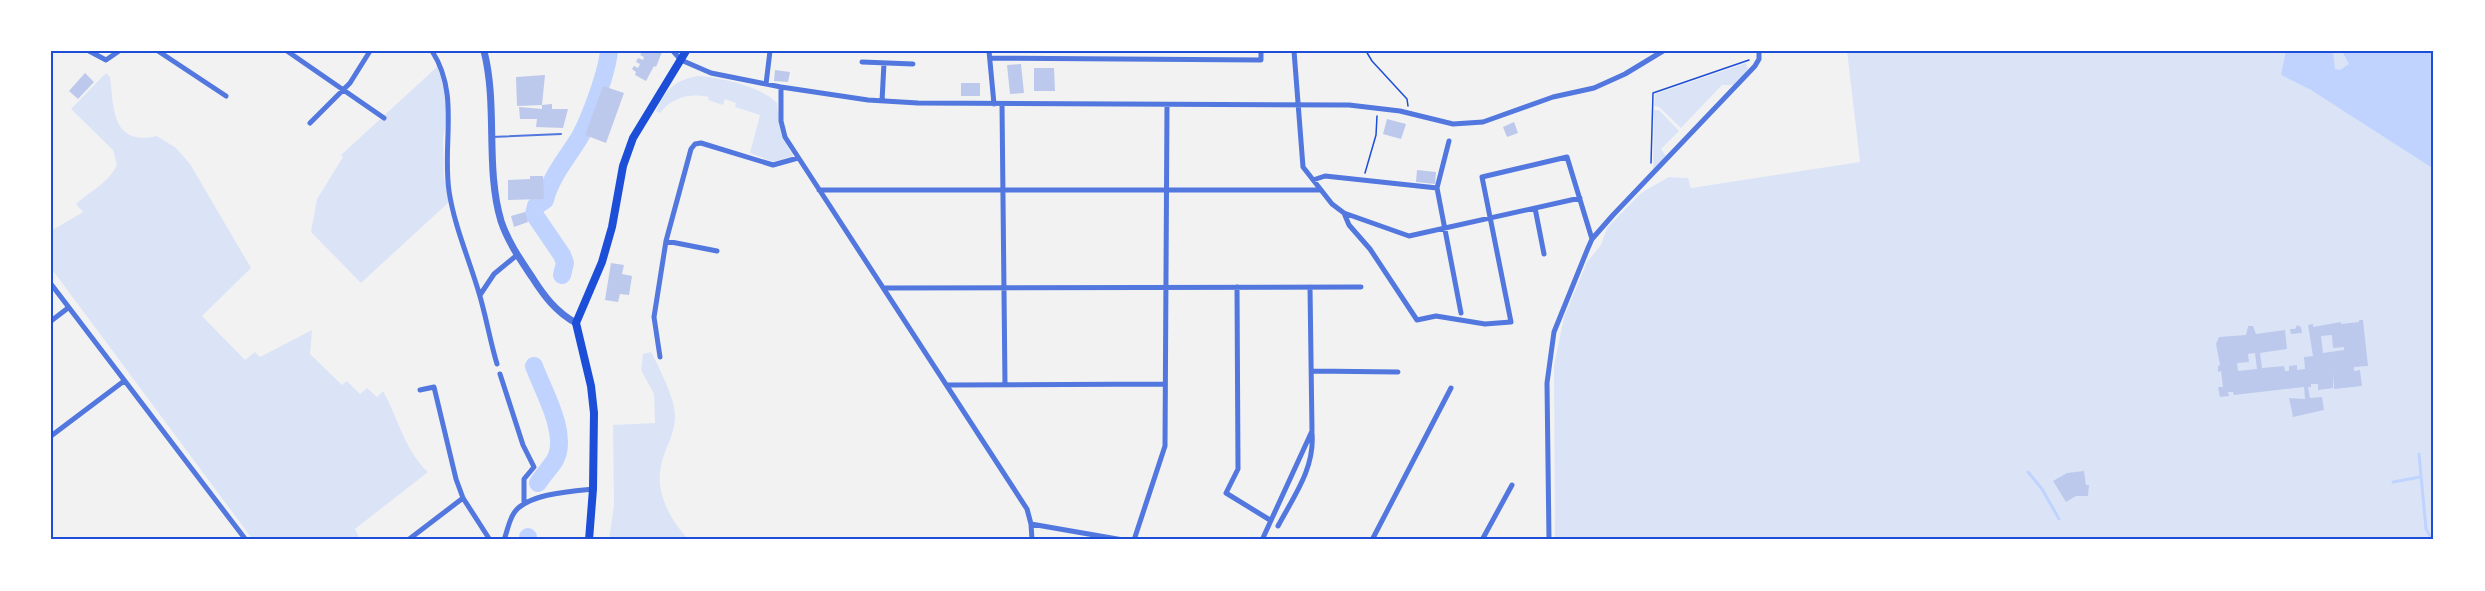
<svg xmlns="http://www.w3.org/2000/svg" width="2485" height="591" viewBox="0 0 2485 591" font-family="Overpass,sans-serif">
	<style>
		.green { fill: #dbe4f7 }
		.water { fill: #bfd3fe }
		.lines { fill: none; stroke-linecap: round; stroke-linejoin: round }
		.stream { stroke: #bfd3fe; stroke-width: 3 }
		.river { stroke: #bfd3fe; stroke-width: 18 }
		.building { fill: #bdc9ec; fill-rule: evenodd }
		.path { stroke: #1d4ed8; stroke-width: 1.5 }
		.service { stroke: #5277de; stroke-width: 2 }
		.minor { stroke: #5277de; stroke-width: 5 }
		.tertiary { stroke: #5277de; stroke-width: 7 }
		.primary { stroke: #1d4ed8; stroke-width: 8 }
		.neatline { fill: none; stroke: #1d4ed8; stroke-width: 2 }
	</style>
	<rect width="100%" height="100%" fill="#f2f2f2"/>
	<path class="green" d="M1847,51H2434V540H1555L1554,366L1564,317L1587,262L1601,245L1607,228L1639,195L1646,190L1669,177L1688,178L1691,188L1860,162Z
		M1746,63L1748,69L1735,85H1722L1681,128L1659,107L1654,106L1655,94Z
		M438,66L447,94V116L443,139L444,177L449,202L361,283L311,232L317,199L343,157L341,155Z
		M106,73L110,77C114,110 112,146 157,136L176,148L190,164L251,268L202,316L245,360L255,352L260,357L312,330L310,354L342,385L347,381L360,394L367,388L377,397L383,391C398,418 405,451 428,472L355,529L360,540H253L51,268V231L83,212L76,204C91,191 109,182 117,165L113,150L71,109Z
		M697,76C720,77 762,87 777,103C779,123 783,138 793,156L773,162L750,153L760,115L735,107L736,103L725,99L723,105L708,100L709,97C690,93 672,97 660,113L656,111C667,88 672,82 697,76Z
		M1654,110H1659L1679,131L1661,149L1666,156L1653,170Z
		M651,352C659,367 676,401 675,417C675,435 664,449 661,466C655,493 671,521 689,540H609L614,505L613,425L655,423L654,394L641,370L643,354Z"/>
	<path class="water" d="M2286,51H2333L2335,69L2340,70L2349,64L2342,51H2434V169L2311,90L2281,75Z"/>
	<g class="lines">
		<path class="stream" d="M2419,454L2426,529L2431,538
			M2028,472L2042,489L2059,519
			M2393,482L2420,477"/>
		<path class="river" d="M562,275L565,263L562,255L534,214L536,206L545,200C551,175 569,156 581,135C591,116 607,72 609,51
			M534,366C543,391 569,434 555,460C550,468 543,475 538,483
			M528,540V537"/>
	</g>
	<path class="building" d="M643,51L662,52L656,67L654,66L646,81L635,75L636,72L632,69L634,66L638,68L640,64L636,62L638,58L643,60L644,57L640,55Z
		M1021,64L1024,93L1010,94L1007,65Z
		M1034,68H1054L1055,91H1034Z
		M775,70L790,72L788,82L774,81Z
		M85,73L94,82L78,99L69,91Z
		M545,75L542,105L552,104V109H568L563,128L536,127L537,119H520L519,107L542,109V105L517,106L516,77Z
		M961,83H980V96H961Z
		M603,86L624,93L606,143L585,135Z
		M1387,119L1406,124L1401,139L1383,134Z
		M1514,122L1518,133L1507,137L1503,127Z
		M1417,170L1436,172L1435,184L1416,182Z
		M530,176H543L544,199L508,200V180L530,179Z
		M525,212L528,222L514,227L511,216Z
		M611,263L624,265L622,274L632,276L629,295L620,294L618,302L605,300Z
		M2359,320H2363L2368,366L2354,367V371L2360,370L2362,386L2334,389L2333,373V388L2318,390V384H2311V387H2308L2310,398L2322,397L2324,410L2293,417L2289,398L2305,399L2304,387L2234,395L2233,392H2228L2229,396L2220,397L2218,387H2223L2221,371L2218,372V366L2220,365L2216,344L2219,337L2246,335L2248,326H2253L2256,334L2285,330L2287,349L2260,353L2262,368L2284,366L2285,371H2289V366L2297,365V370L2305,369L2304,357L2313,356L2308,325L2313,324V327L2341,322V324L2359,322ZM2332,335L2333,348L2344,347V350L2323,353L2321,336ZM2255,353L2257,369L2238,371L2237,363L2249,362L2248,354Z
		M2297,325L2301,327L2302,333L2291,334L2290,329H2295Z
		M2084,471L2086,485H2089L2088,496H2076L2066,502L2053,481L2067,473Z"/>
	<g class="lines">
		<path class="path" d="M1366,51L1372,61L1407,99L1408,106
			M1651,163L1653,93L1749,60
			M1365,173L1376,135L1377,116"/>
		<path class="service" d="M492,137L561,134"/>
		<path class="minor" d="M89,51L106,60L119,51
			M158,51L226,96
			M287,51L384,118
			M432,51C460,94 442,143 449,191C454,225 469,259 479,293C486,316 490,341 497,364
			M673,51L681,60L711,73L781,87L868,100L918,103L1349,105L1400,111L1453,124L1483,122L1553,97L1594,88L1625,74L1663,51
			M989,51L994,104
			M1294,51L1303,167L1332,204L1344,213L1349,225L1370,249L1417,320L1436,316L1485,324L1511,322L1482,177L1567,157L1592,239
			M991,58L1261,60V51
			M862,62L913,64
			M766,84L770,51
			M781,87V121L785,137L1027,509L1031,524L1032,540
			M882,101L884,63
			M1002,104L1005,385
			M310,123L350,83L370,51
			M1449,141L1437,188L1461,313
			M1313,180L1325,176L1437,188
			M819,190H1320
			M1535,208L1544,254
			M1344,213L1409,236L1580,198
			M666,241L717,251
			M51,284L246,540
			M1237,287L1238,469L1226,493L1270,520
			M884,288L1361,287
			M480,295L494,274L517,255
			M51,321L68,308
			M660,357L654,317L666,241L691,149L695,144L701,143L773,165L798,158
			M1312,371L1398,372
			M500,374L523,445L534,467L524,479V503
			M948,385L1165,384
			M420,390L434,387L456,479L463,498L490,540
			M51,436L124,381
			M1031,524L1123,540
			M1278,526C1294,496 1315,468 1312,433
			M408,540L463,498
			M504,540C507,532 509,520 514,513C526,494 572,491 593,489
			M1134,540L1165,446L1167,105
			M1262,540L1312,431L1310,287
			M1372,540L1451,388
			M1482,540L1512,485
			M1549,540L1547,383L1554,332L1588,248L1592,239L1613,215L1755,66L1759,59V51"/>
		<path class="tertiary" d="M484,51C498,106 485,167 501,221C508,242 520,259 532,277C544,296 556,312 576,323"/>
		<path class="primary" d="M589,540L593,489L594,413L591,386L576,323L602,262L612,227L623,166L633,138L686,51"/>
	</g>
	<rect width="2485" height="591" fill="none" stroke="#ffffff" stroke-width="105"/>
	<rect x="52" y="52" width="2380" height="486" class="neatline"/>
</svg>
